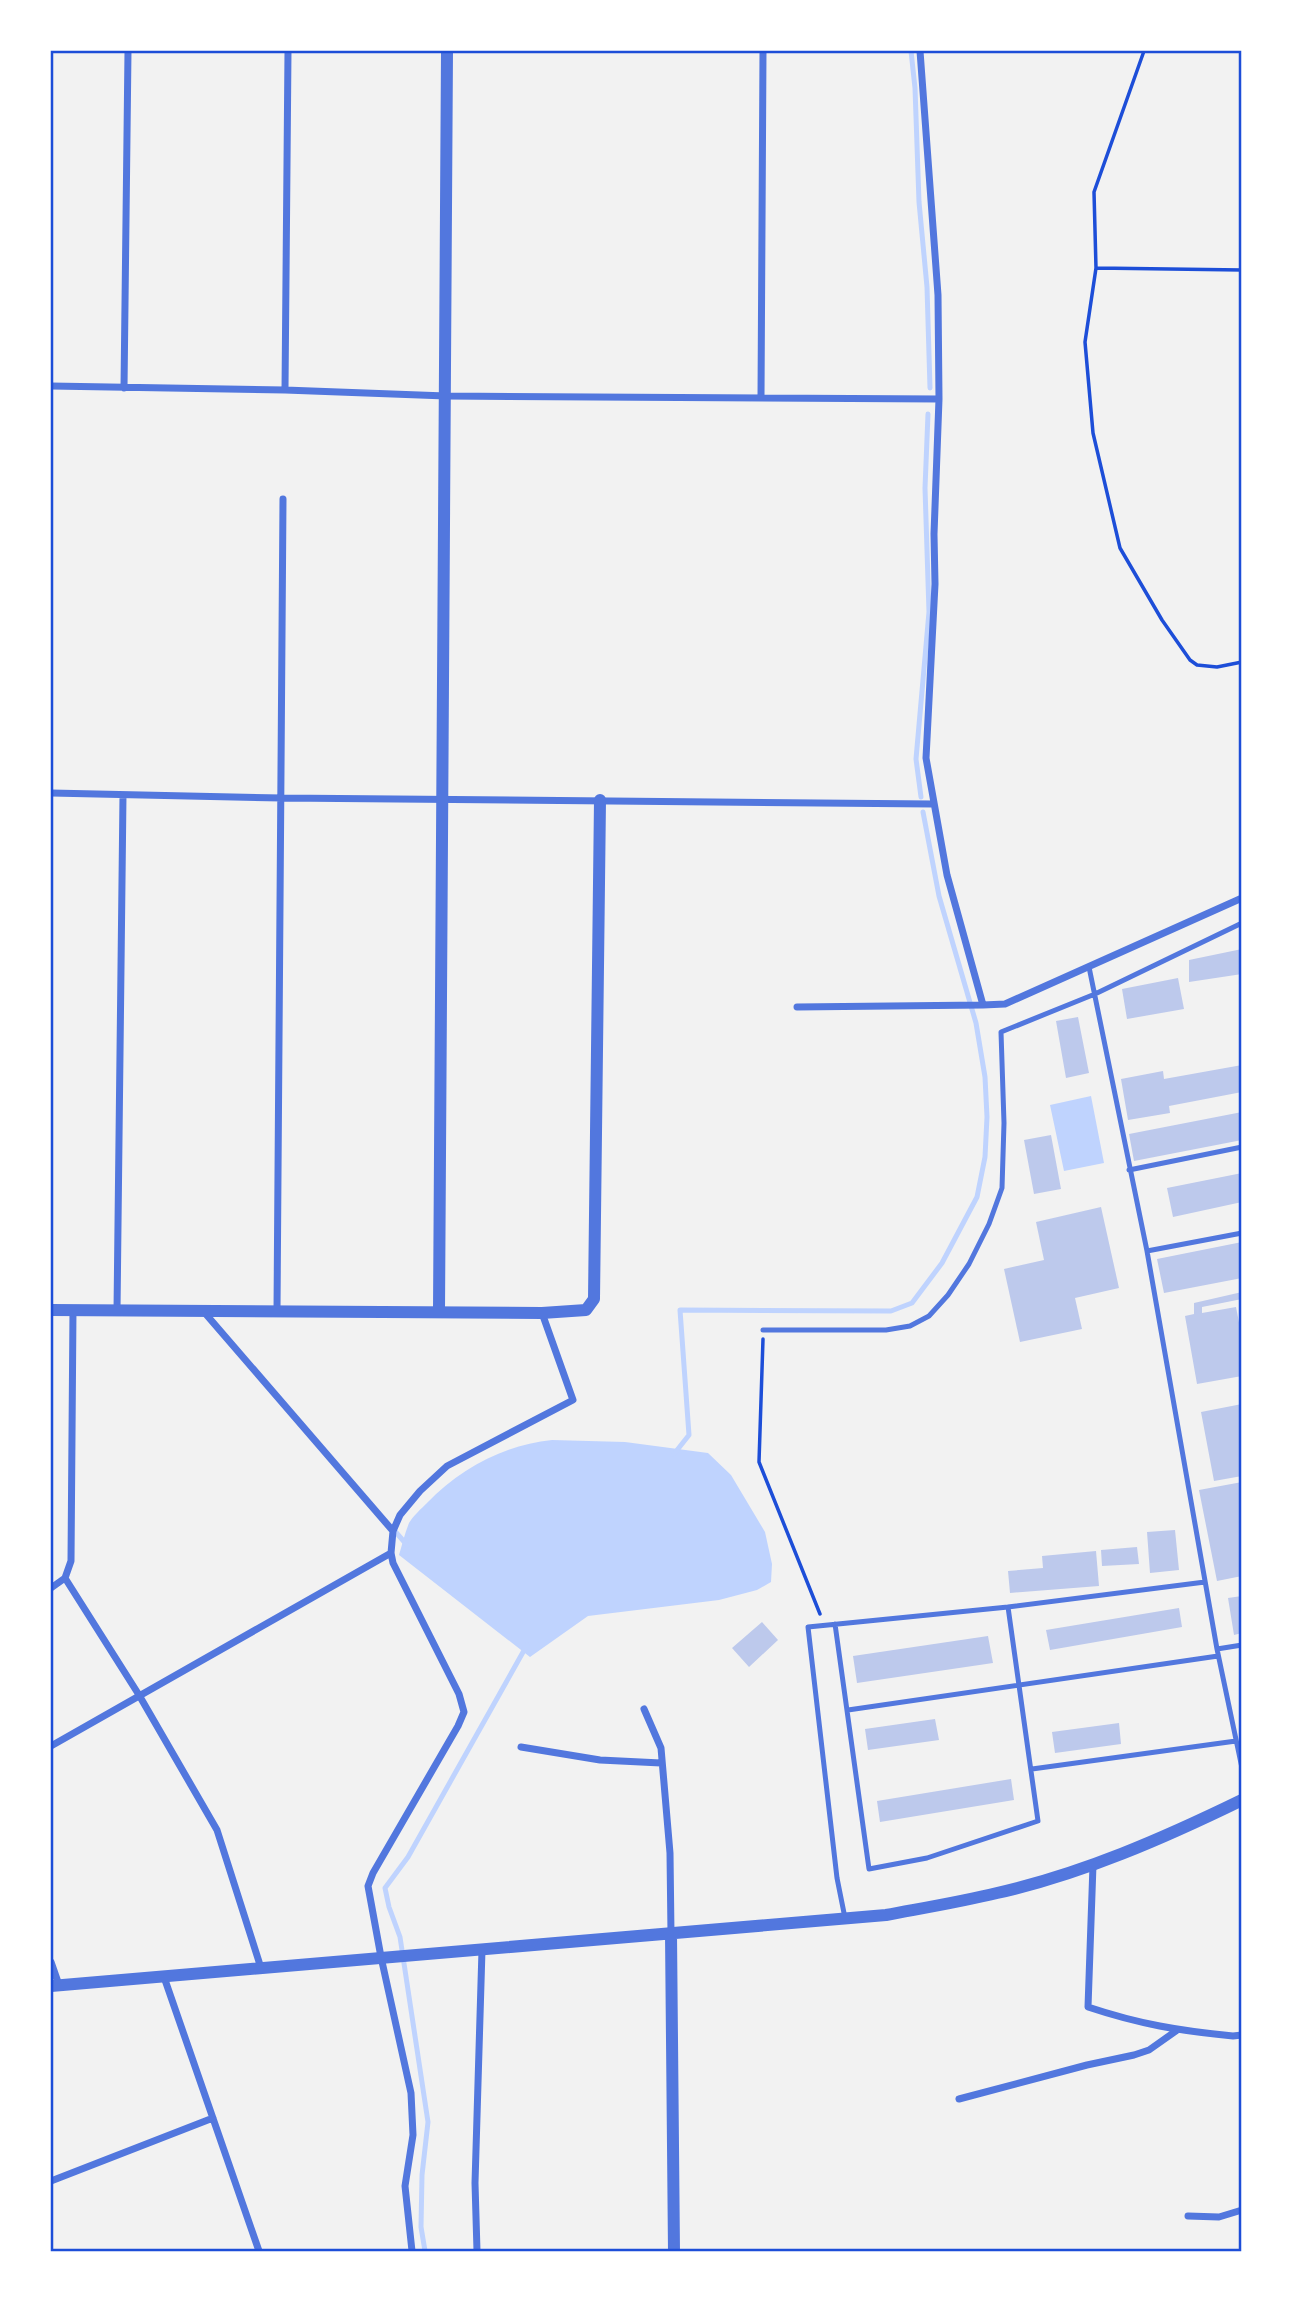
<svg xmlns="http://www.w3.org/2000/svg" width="1293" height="2302" viewBox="0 0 1293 2302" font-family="Overpass,sans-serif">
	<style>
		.water { fill: #bfd3fe }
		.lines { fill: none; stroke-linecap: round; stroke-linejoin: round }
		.stream { stroke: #bfd3fe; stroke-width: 5 }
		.building { fill: #bdc9ec }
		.path { stroke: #1d4ed8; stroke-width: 3.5 }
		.service { stroke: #5277de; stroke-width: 5 }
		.minor { stroke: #5277de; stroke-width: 7 }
		.tertiary { stroke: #5277de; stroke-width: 12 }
		.neatline { fill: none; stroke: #1d4ed8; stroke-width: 2.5 }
	</style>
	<rect width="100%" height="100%" fill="#f2f2f2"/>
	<path class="water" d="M1091,1096L1104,1163L1064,1171L1050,1105Z
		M552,1440L625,1442L708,1453L731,1475L765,1532L772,1564L771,1582L757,1590L719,1600L588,1616L530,1657L399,1555C402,1545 405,1533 409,1523C413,1516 421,1509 427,1503C461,1468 504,1445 552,1440Z"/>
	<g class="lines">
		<path class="stream" d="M911,51L915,88L919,202L927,287L930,388
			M921,797L916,759L929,612L925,488L928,414
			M674,1454L689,1435L680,1310L891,1311L912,1303L942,1263L977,1197L985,1157L987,1117L985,1077L976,1023L939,896L923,812
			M393,1529L407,1545
			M425,2251L421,2227L422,2175L428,2122L400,1937L389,1907L385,1888L408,1857L527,1645"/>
	</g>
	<path class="building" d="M1242,949V974L1189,982V960Z
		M1178,978L1184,1009L1127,1019L1122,989Z
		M1078,1017L1089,1073L1066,1078L1056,1021Z
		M1242,1065V1092L1169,1106L1170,1113L1128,1120L1121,1079L1163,1071L1164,1079Z
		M1242,1112V1140L1134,1161L1129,1134Z
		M1051,1135L1061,1189L1034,1194L1024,1140Z
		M1242,1173V1202L1173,1217L1167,1188Z
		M1101,1207L1119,1288L1075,1298L1082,1329L1020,1342L1004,1269L1044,1260L1036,1222Z
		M1242,1242V1278L1164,1293L1157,1259Z
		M1242,1292V1299L1202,1307V1313L1236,1307L1242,1338V1376L1197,1384L1185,1316L1194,1314V1303Z
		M1242,1404V1476L1214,1481L1201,1412Z
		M1242,1482V1576L1217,1581L1199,1490Z
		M1175,1530L1179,1570L1150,1573L1147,1532Z
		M1137,1547L1139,1564L1102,1566L1101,1550Z
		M1096,1551L1099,1586L1010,1593L1008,1571L1043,1568L1042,1556Z
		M1242,1596V1633L1234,1635L1228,1598Z
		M1179,1608L1182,1627L1050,1650L1046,1630Z
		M762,1622L778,1640L749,1667L732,1648Z
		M988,1636L993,1663L857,1683L853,1656Z
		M935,1719L939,1740L868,1750L865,1729Z
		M1119,1723L1121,1744L1055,1753L1052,1732Z
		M1011,1779L1014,1800L880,1822L877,1801Z"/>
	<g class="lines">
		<path class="path" d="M1144,51L1094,192L1096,268L1085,342L1093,433L1120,548L1162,620L1190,660L1197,665L1217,667L1242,662
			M1096,268L1242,270
			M763,1339L759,1462L820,1614"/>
		<path class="service" d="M1089,967L1147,1251L1217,1649L1242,1768
			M1129,1170L1242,1147
			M1147,1251L1242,1233
			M763,1330H886L910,1326L929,1316L948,1295L969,1264L989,1224L1002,1188L1004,1123L1001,1032L1095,994L1242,923
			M835,1624L869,1869L927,1858L1038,1821L1008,1607
			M1217,1649L1242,1645
			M848,1710L1218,1656
			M1032,1769L1236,1741
			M845,1918L837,1878L808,1627L1008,1607L1205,1582"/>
		<path class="minor" d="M920,51L938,295L939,399L934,534L935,584L926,758L947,875L983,1005L1005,1004L1242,898
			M51,386L285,390L446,396L939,399
			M124,388L128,51
			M285,390L288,51
			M761,397L763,51
			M51,793L282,798L933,804
			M797,1007L983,1005
			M277,1310L283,499
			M117,1311L123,795
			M204,1312L393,1531
			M65,1578L71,1561L73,1309
			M51,1588L65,1578L139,1695L217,1830L261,1968
			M644,1709L661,1748L670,1853L671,1934
			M51,1746L391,1553
			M521,1747L600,1760L661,1763
			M1093,1865L1088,2007C1139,2024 1180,2031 1233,2036L1242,2035
			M51,1962L59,1985
			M164,1977L259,2251
			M959,2099L1087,2065L1134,2055L1149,2050L1176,2031
			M51,2181L213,2118
			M1188,2216L1219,2217L1242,2210
			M412,2251L405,2186L413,2135L411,2093L381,1957L368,1886L373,1873L458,1726L464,1712L459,1694L393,1563L391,1553L393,1531L400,1515L420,1491L447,1466L573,1400L542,1313
			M477,2251L475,2183L482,1950"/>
		<path class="tertiary" d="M51,1310L542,1313L586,1310L594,1299L600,800
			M439,1311L447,51
			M671,1934L674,2251
			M51,1986L886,1915C923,1908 960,1902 997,1893C1082,1874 1164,1838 1242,1800"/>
	</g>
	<rect width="1293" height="2302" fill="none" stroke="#ffffff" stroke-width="105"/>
	<rect x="52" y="52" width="1188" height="2198" class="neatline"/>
</svg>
